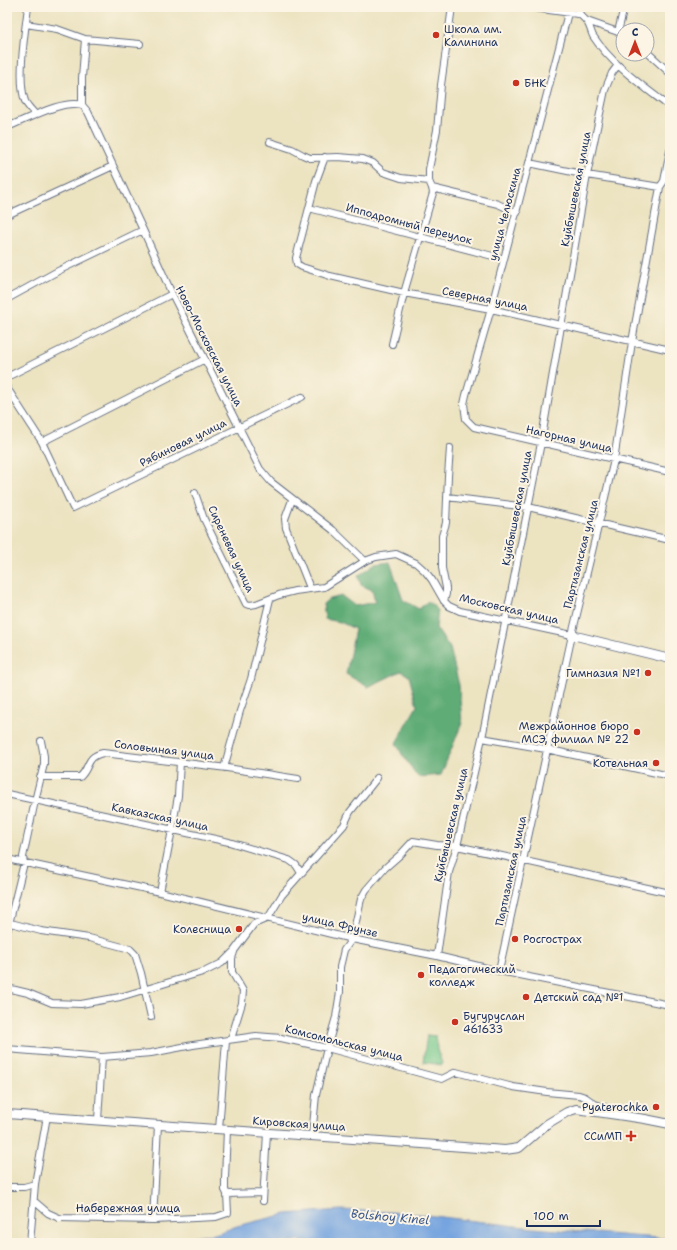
<svg xmlns="http://www.w3.org/2000/svg" width="677" height="1250" viewBox="0 0 677 1250" font-family="'Shantell Sans',sans-serif">
	<style>
		.green { fill: #74c88a; stroke: #487c74 }
		.forest { fill: #5fac76; stroke: #3d6e6a }
		.water { fill: #76a4df; stroke: #486a9e }
		.lines { fill: none; stroke-linecap: round; stroke-linejoin: round }
		.minor-casing { stroke: #646e81; stroke-width: 8 }
		.major-casing { stroke: #646e81; stroke-width: 10 }
		.minor { stroke: #fff; stroke-width: 6 }
		.major { stroke: #fff; stroke-width: 8 }
		.poi-dot { fill: #c8321e; stroke: #fcf5e5; stroke-width: 1.5 }
		.labels { text-anchor: middle; dominant-baseline: central; stroke-width: 4; stroke-linejoin: round; paint-order: stroke }
		.poi-label { font-size: 11px; fill: #1b2f5e; stroke: #fcf5e5; text-anchor: start }
		.street-label { font-size: 11px; fill: #1b2f5e; stroke: #fcf5e5 }
		.water-label { font-size: 12px; font-style: italic; fill: #3b588b; stroke: #fcf5e5 }
	</style>
	<rect width="100%" height="100%" fill="#fcf5e5"/>
	<filter id="ink" filterUnits="userSpaceOnUse"><feTurbulence type="fractalNoise" baseFrequency=".025" numOctaves="2"/><feDisplacementMap in="SourceGraphic" scale="8" xChannelSelector="R" yChannelSelector="G"/><feConvolveMatrix kernelMatrix="1 2 1 2 8 2 1 2 1" color-interpolation-filters="sRGB"/></filter>
	<filter id="wash" filterUnits="userSpaceOnUse"><feTurbulence type="fractalNoise" baseFrequency=".012" numOctaves="4" result="noise"/><feDisplacementMap in="SourceGraphic" scale="16" xChannelSelector="R" yChannelSelector="G"/><feGaussianBlur stdDeviation="0.9" result="paint"/><feColorMatrix in="noise" values="0 0 0 0 0 0 0 0 0 0 0 0 0 0 0 0 0 1.4 0 .05"/><feComposite in="paint" operator="in"/></filter>
	<g filter="url(#wash)">
		<rect width="100%" height="100%" fill="#ece3c1"/>
		<path class="green" d="M427,1035L436,1036L437,1050L442,1063V1065L423,1062Z"/>
		<path class="forest" d="M390,562L403,600L419,609L428,601L438,610L436,628L450,648L459,685L462,723L441,775L418,777L403,756L396,743L417,706L409,676L401,671L368,687L346,674L355,629L340,622L325,619L323,604L329,599L342,596L355,606L375,602L372,590L361,585L358,576L375,564Z"/>
		<path class="water" d="M341,1210L409,1213L533,1228L670,1239V1243H341L295,1241L274,1243H153L201,1235L215,1234L237,1226L286,1214Z"/>
	</g>
	<g filter="url(#ink)">
		<g class="lines">
			<g class="minor-casing">
				<path id="minor" d="M28,7C25,31 17,80 25,101C27,106 32,110 35,114
					M527,7L578,14
					M578,7C579,17 582,15 587,22C590,26 591,32 593,36C612,65 643,86 670,107
					M568,13L491,309L466,395L464,404L466,419L474,427L670,472
					M587,21L618,32L623,35
					M26,24L57,29L85,39L140,44
					M618,32L624,7
					M647,52L670,73
					M82,105L88,112L143,230L172,294L260,469L271,482L333,530L365,561
					M82,105V78L85,39
					M7,127C26,120 62,99 82,105
					M270,142L292,149L303,155L310,158L338,157L363,159L373,163L383,172L401,178L429,181
					M325,157L316,181L296,258L297,264L302,267L330,276L404,293L491,309L670,350
					M529,163L587,175L660,187
					M432,188L498,204L517,213
					M309,208L504,259
					M7,215L113,166
					M7,299L58,271L143,230
					M392,344L404,293L433,193L432,188L429,181V169L437,130L441,85L452,7
					M7,377L172,294
					M7,388L42,442L73,508L302,397
					M42,442L205,359
					M195,493L204,519L246,604L250,605L256,604L279,595L295,591L324,587L365,561L376,557L396,554L416,563L425,571L432,580L444,601L449,606L460,611L572,635
					M447,497L528,507L670,540
					M292,500L285,519L286,528L310,588
					M444,601L446,594V588L442,568V536L446,523L448,476L450,448
					M482,738L546,749L670,776
					M224,768L240,711L251,679L270,599
					M40,777H80C91,767 85,757 103,753L227,768L298,779
					M7,794L229,842L289,860L296,865L301,873
					M7,859L160,892L352,939L437,956L499,971L670,1005
					M160,892L172,830L178,796L180,762
					M7,922L41,931L89,938L130,949L135,954L141,973L151,1017
					M7,932L24,863L23,857L35,801L44,764V756L41,741
					M437,956L449,872L457,846L482,738L541,443L587,175L605,90L612,73L618,65
					M499,971L572,635L614,460L632,342L660,187L664,181L670,151
					M7,988L28,993L52,1003L81,1004L120,997L206,971L222,963L234,951L254,924L268,918L282,895L344,825L350,812L377,778
					M231,1039L242,1003L243,991L232,972V958L234,952
					M7,1049L102,1057L151,1053L193,1045L256,1036L281,1038L327,1048L442,1079L456,1072L513,1087L547,1092L579,1095L585,1097L595,1104L614,1110L618,1115
					M98,1120L102,1057
					M219,1129L226,1041
					M312,1136L316,1095L327,1048L336,1017L340,992V967L344,950L352,939L361,899L366,890L385,868L401,854L413,841L437,845L457,846L670,893
					M7,1187H24L35,1184
					M227,1194L263,1193
					M34,1201L48,1213L59,1218L153,1220L216,1217L228,1213L227,1194L225,1190V1178L227,1130
					M263,1201L267,1133
					M153,1220L158,1125
					M30,1243L35,1184L47,1116"/>
			</g>
			<g class="major-casing">
				<path id="major" d="M572,635L670,659
					M7,1114L505,1150L519,1148L547,1124L567,1112L576,1109L645,1119L670,1124"/>
			</g>
			<use href="#minor" class="minor"/>
			<use href="#major" class="major"/>
		</g>
	</g>
	<g class="poi-dot">
		<circle cx="436" cy="35" r="4"/>
		<circle cx="516" cy="83" r="4"/>
		<circle cx="648" cy="673" r="4"/>
		<circle cx="637" cy="732" r="4"/>
		<circle cx="656" cy="763" r="4"/>
		<circle cx="239" cy="929" r="4"/>
		<circle cx="515" cy="939" r="4"/>
		<circle cx="421" cy="975" r="4"/>
		<circle cx="526" cy="997" r="4"/>
		<circle cx="455" cy="1022" r="4"/>
		<circle cx="656" cy="1107" r="4"/>
		<path d="M629 1130h4v4h4v4h-4v4h-4v-4h-4v-4h4z"/>
	</g>
	<g class="labels">
		<g class="poi-label">
			<text x="444" y="29">Школа им.<tspan x="444" dy="13">Калинина</tspan></text>
			<text x="524" y="83">БНК</text>
			<text x="640" y="673" text-anchor="end">Гимназия №1</text>
			<text x="629" y="726" text-anchor="end">Межрайонное бюро<tspan x="629" dy="13">МСЭ, филиал № 22</tspan></text>
			<text x="648" y="763" text-anchor="end">Котельная</text>
			<text x="231" y="929" text-anchor="end">Колесница</text>
			<text x="523" y="939">Росгострах</text>
			<text x="429" y="969">Педагогический<tspan x="429" dy="13">колледж</tspan></text>
			<text x="534" y="997">Детский сад №1</text>
			<text x="463" y="1016">Бугуруслан<tspan x="463" dy="13">461633</tspan></text>
			<text x="648" y="1107" text-anchor="end">Pyaterochka</text>
			<text x="622" y="1136" text-anchor="end">ССиМП</text>
		</g>
		<g class="street-label">
			<text transform="translate(576 189) rotate(-79)">Куйбышевская улица</text>
			<text transform="translate(505 214) rotate(-75)">улица Челюскина</text>
			<text transform="translate(409 224) rotate(15)">Ипподромный переулок</text>
			<text transform="translate(485 299) rotate(11)">Северная улица</text>
			<text transform="translate(209 346) rotate(63)">Ново-Московская улица</text>
			<text transform="translate(569 439) rotate(13)">Нагорная улица</text>
			<text transform="translate(183 443) rotate(-26)">Рябиновая улица</text>
			<text transform="translate(517 508) rotate(-79)">Куйбышевская улица</text>
			<text transform="translate(231 549) rotate(65)">Сиреневая улица</text>
			<text transform="translate(581 554) rotate(-76)">Партизанская улица</text>
			<text transform="translate(509 609) rotate(13)">Московская улица</text>
			<text transform="translate(164 750) rotate(7)">Соловьиная улица</text>
			<text transform="translate(160 817) rotate(12)">Кавказская улица</text>
			<text transform="translate(451 825) rotate(-77)">Куйбышевская улица</text>
			<text transform="translate(511 871) rotate(-78)">Партизанская улица</text>
			<text transform="translate(340 925) rotate(13)">улица Фрунзе</text>
			<text transform="translate(344 1043) rotate(14)">Комсомольская улица</text>
			<text transform="translate(299 1124) rotate(4)">Кировская улица</text>
			<text x="128" y="1208">Набережная улица</text>
		</g>
		<g class="water-label">
			<text transform="translate(390 1217) rotate(5)">Bolshoy Kinel</text>
		</g>
	</g>
	<rect width="677" height="1250" fill="none" stroke="#fcf5e5" stroke-width="24"/>
	<g transform="translate(635 42)"><circle r="19" fill="#fcf5e5" stroke="#a2a6af"/>
	<path d="M0-3L7 15L0 10L-7 15Z" fill="#c8321e"/>
	<text y="-6" font-size="11" font-weight="bold" text-anchor="middle" fill="#1b2f5e">С</text>
	</g>
	<path d="M527 1220v6h73v-6" fill="none" stroke="#1b2f5e" stroke-width="2"/>
	<text x="533" y="1220" font-size="12" fill="#1b2f5e" stroke="#fcf5e5" stroke-width="3" paint-order="stroke">100 m</text>
</svg>
